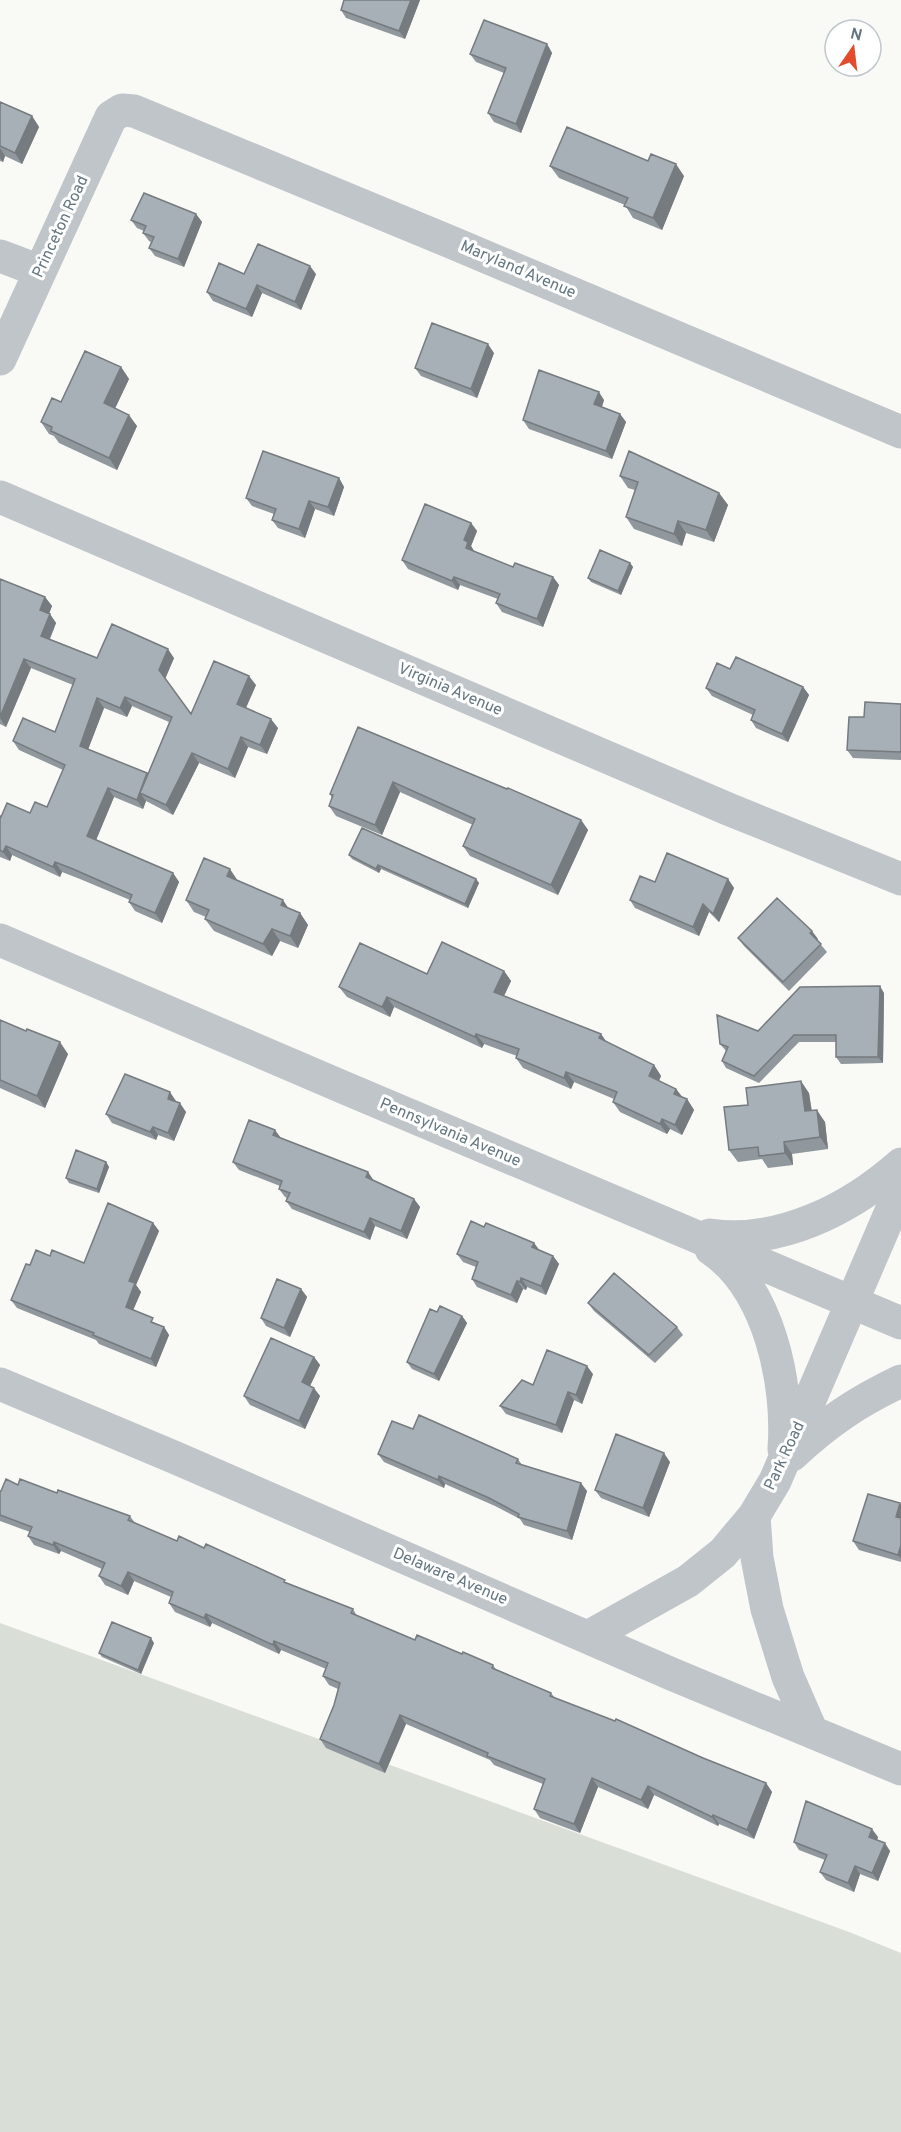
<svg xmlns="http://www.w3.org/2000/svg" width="901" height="2132" viewBox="0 0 901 2132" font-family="Overpass,sans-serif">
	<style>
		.green { fill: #d9ded6 }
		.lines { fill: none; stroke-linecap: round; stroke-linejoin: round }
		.street { stroke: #c0c5c9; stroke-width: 33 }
		.wall { fill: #90979d; fill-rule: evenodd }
		.shaded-wall { fill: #757b7f }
		.building { fill: #a7b0b6; stroke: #757b7f; stroke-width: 1.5 }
		.labels { text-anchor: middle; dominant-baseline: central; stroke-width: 6; stroke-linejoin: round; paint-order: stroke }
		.street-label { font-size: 16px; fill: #647681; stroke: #fff }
	</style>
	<rect width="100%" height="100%" fill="#f9f9f6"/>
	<path class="green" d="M0,1623L849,1932L901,1953V2132H0Z"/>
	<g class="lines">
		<path class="street" d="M0,256L40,271
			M0,359L111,117L122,110L134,111L453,243L901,432
			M0,497L728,809L901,879
			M0,940L345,1088L901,1323
			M710,1235C780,1245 850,1209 901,1164
			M711,1249C769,1288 789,1383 784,1449
			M0,1384L176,1458L674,1675L901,1769
			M792,1455C827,1422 857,1402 901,1381
			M588,1637L688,1581L723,1553L754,1516
			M812,1732L788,1677L767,1609L757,1558L754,1516L775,1481L901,1188"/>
	</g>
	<path class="wall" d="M420,0L405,39L346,18L341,10Z
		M547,44L552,53L521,133L494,122L488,113L504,73L476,62L470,54Z
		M0,102L32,116L39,127L22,164L5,156L3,162L0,161Z
		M648,161L684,176L662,230L633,218L625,205L559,178L550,166Z
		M196,214L202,222L184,267L155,256L149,248L151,242L149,241L143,233L144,231L137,228L131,220Z
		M316,274L301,310L262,293L252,317L213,301L207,292Z
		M494,353L477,398L421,376L415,368Z
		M121,367L129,379L115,408L137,426L117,470L59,443L54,436L49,434L41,422L61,402Z
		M604,400L602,407L620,414L626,422L612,459L529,429L523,420Z
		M620,476L719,493L728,505L714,542L686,533L682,546L634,529L626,517L635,490L628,488Z
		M339,478L344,487L334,516L315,509L305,538L278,528L272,520L274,514L252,506L246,498Z
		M471,523L477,531L471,546L474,551L513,567L553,577L559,585L543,627L502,612L496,603L498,599L460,585L458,590L408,569L402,560Z
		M630,563L633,567L621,595L591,582L588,578Z
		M0,579L45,597L52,606L49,613L56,623L50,639L97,658H174L165,679L191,714L256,685L246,708L278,728L267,754L248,747L235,778L199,763L173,815L146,801L143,809L114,797L96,840L173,873L179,882L162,923L135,911L129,902L130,900L80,879L62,872L60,877L12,855L10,861L0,857V816L30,813L47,807L63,770L19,750L13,741L55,732L73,685L31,668L6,727L0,724ZM132,706L169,722L148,774L88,749L104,708L127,717Z
		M730,669L803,687L809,695L788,742L756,728L751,720L753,715L712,696L706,688Z
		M901,704V760L853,758L847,750L864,717Z
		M358,727L581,820L588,830L558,895L470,856L463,846L473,825L400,792L382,835L336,816L329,806L332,798L330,794Z
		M349,855L476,879L479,883L468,908L381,869L379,873L352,859Z
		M728,879L734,888L719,922L709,912L699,936L635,908L630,900Z
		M238,880L289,909L300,913L308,925L298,948L280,941L272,956L214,931L205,919L206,917L194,912L186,900Z
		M738,938L818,939L817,940L827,952L789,991L744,946Z
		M504,971L511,981L504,996L601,1034L606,1042L654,1065L661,1076L659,1081L676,1089L682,1097L687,1099L694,1110L682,1135L670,1129L667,1134L620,1112L613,1102L614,1099L574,1082L571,1089L523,1068L516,1058L517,1056L484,1044L482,1048L394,1007L390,1017L347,997L339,987L427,974Z
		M884,993L883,1063L841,1064L836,1057V1042H799L759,1083L726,1068L722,1061L726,1051L720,1044L758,1031Z
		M0,1020L68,1054L45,1108L0,1088Z
		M809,1093L812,1111L825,1122L828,1149L792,1154L793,1165L768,1168L762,1159L738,1162L729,1150L748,1105Z
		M176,1101V1102L186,1112L174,1141L158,1135L156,1140L112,1123L106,1114Z
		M281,1138L368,1172L373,1180L414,1199L420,1207L407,1239L375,1226L370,1240L292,1209L286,1201L287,1198L285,1197L279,1189L280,1186L239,1170L233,1162Z
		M106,1162L109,1167L99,1193L69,1183L66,1178Z
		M153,1223L159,1231L136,1285L141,1292L133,1310L157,1324L164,1327L169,1335L156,1367L99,1344L96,1340L17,1308L11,1300L30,1265L50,1256L84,1263Z
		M484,1227L534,1243L539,1250L553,1256L559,1264L546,1295L527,1287L526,1290L523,1289L517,1303L477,1287L472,1279L476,1267L463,1262L457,1254Z
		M301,1289L307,1297L290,1337L266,1326L261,1318Z
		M588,1303L677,1327L683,1335L655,1363L594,1311Z
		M437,1312L462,1316L467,1323L439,1381L412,1369L407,1362Z
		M314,1357L320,1365L310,1386L320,1396L305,1429L250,1405L244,1396Z
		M593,1374L582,1404L574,1400L562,1433L506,1414L500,1406L533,1385Z
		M413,1429L518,1459L522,1465L587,1491L572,1540L524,1525L520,1519L495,1506L445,1484L444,1488L384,1462L378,1454Z
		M670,1462L649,1517L601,1498L595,1490Z
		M18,1485L57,1493L130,1516L135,1523L177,1541L353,1609L357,1616L415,1640L462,1654L493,1665L497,1671L551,1693L555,1698L766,1783L772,1792L754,1839L719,1824L718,1826L654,1795L648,1809L598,1787L580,1833L540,1818L534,1809L543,1784L494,1765L490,1760L406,1724L385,1773L326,1748L320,1739L334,1705L338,1689L329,1685L323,1676L326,1669L281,1650L279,1654L212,1623L210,1627L175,1612L169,1603L171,1597L134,1581L128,1595L105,1585L99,1576L102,1569L61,1551L59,1554L34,1545L28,1536L30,1532L0,1521V1491H1Z
		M900,1503L901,1562L859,1550L853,1541Z
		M154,1643L141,1674L102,1657L99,1653Z
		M878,1837L877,1840L890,1851L878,1881L860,1874L854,1892L826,1880L820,1872L825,1860L799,1850L794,1842Z"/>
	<path class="shaded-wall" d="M411,0H420L405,39L399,31Z
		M547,44L552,53L521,133L516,124Z
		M32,116L39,127L22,164L15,153Z
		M0,148L5,156L3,162L0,158Z
		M676,164L684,176L662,230L653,218Z
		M196,214L202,222L184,267L178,259Z
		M310,266L316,274L301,310L295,302Z
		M257,285L262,293L252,317L246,309Z
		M488,344L494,353L477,398L471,389Z
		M121,367L129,379L112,415L104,403Z
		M599,392L604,400L600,412L594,404Z
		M620,414L626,422L612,459L606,451Z
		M129,415L137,426L117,470L109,458Z
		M339,478L344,487L334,516L328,507Z
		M719,493L728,505L714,542L706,530Z
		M309,501L315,509L305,538L299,529Z
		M678,521L686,533L682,546L674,534Z
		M471,523L477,531L471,546L474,551L466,548L464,540Z
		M630,563L633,567L621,595L618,591Z
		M454,577L460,585L458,590L452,581Z
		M553,577L559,585L543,627L537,619Z
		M45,597L52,606L47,619L40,610Z
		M50,614L56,623L47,645L41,636Z
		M168,649L174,658L165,679L159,670Z
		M24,659L31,668L6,727L0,718Z
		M249,676L256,685L243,714L237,704Z
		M803,687L809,695L788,742L782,734Z
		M125,697L132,706L127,717L120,708Z
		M97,698L104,708L86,755L80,746Z
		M271,719L278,728L267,754L260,745Z
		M241,737L248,747L235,778L228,769Z
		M192,753L199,763L173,815L166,805Z
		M147,773L154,782L140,793L146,801L143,809L137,800Z
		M393,782L400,792L382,835L375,825Z
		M108,788L114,797L94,845L87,836Z
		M581,820L588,830L558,895L551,885Z
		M6,846L12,855L10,861L3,852Z
		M55,862L62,872L60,877L53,867Z
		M378,865L381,869L379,873L376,869Z
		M230,869L238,881L227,876Z
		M173,873L179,882L162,923L155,913Z
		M476,879L479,883L468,908L465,904Z
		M728,879L734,888L719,922L713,914Z
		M283,900L291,912L281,905Z
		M703,904L709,912L699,936L693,927Z
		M300,913L308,925L298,948L290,936Z
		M272,929L280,941L272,956L263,944Z
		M812,931L818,939L816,942L810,933Z
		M504,971L511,981L501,1002L494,992Z
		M880,986L884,993L883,1063L878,1057Z
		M387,997L394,1007L390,1017L382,1007Z
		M476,1034L484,1044L482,1048L475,1037Z
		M601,1034L608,1044L599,1038Z
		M60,1042L68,1054L45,1108L37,1096Z
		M654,1065L661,1076L656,1086L649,1076Z
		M566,1072L574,1082L571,1089L564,1078Z
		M801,1081L809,1093L813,1123L805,1111Z
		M676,1089L684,1099L674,1094Z
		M170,1092L176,1101L174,1107L168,1099Z
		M687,1099L694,1110L682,1135L675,1125Z
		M180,1103L186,1112L174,1141L168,1133Z
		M817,1110L825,1122L828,1149L820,1137Z
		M662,1119L670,1129L667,1134L660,1124Z
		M153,1127L158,1135L156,1140L150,1132Z
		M275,1130L281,1138L273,1135Z
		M784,1142L792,1154L793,1165L785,1153Z
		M106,1162L109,1167L99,1193L97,1189Z
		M368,1172L374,1181L366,1177Z
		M414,1199L420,1207L407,1239L401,1231Z
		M370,1218L375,1226L370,1240L364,1232Z
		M153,1223L159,1231L136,1285L141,1292L131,1315L126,1307L129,1281Z
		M534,1243L540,1251L532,1247Z
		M553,1256L559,1264L546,1295L541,1286Z
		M521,1278L527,1287L526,1290L520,1282Z
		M517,1281L523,1289L517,1303L511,1295Z
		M301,1289L307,1297L290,1337L284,1328Z
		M462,1316L467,1323L439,1381L434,1374Z
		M164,1327L169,1335L156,1367L151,1359Z
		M314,1357L320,1365L308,1390L302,1382Z
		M587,1366L593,1374L582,1404L576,1395Z
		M314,1388L320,1396L305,1429L299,1421Z
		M568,1392L574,1400L562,1433L556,1425Z
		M664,1453L670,1462L649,1517L643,1508Z
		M439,1476L445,1484L444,1488L438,1480Z
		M581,1483L587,1491L572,1540L567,1531Z
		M900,1503L901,1504V1524L896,1517Z
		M54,1542L61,1551L59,1554L53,1545Z
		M901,1545V1559L898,1555Z
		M128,1572L134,1581L128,1595L121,1586Z
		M206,1614L212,1623L210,1627L204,1618Z
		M151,1638L154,1643L141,1674L138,1670Z
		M274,1641L281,1650L279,1654L273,1645Z
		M400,1715L406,1724L385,1773L379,1764Z
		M592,1778L598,1787L580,1833L574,1824Z
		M766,1783L772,1792L754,1839L747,1830Z
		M648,1786L654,1795L648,1809L641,1800Z
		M713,1815L719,1824L718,1826L712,1817Z
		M872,1829L878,1837L875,1845L869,1837Z
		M885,1843L890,1851L878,1881L872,1873Z
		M855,1866L860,1874L854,1892L848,1883Z"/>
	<path class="building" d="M344,0H411L399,31L341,10Z
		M484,20L547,44L516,124L488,113L506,68L470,54Z
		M0,102L32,116L15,153L0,146Z
		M567,127L648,161L651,154L676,164L653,218L624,206L628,198L550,166Z
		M144,193L196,214L178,259L149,248L154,237L143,233L146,226L131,220Z
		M258,244L310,266L295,302L257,285L246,309L207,292L219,263L244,274Z
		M432,323L488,344L471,389L415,368Z
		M85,351L121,367L104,403L129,415L109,458L51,431L52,427L41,422L52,398L61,402Z
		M539,370L599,392L594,404L620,414L606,451L523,420Z
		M263,451L339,478L328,507L309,501L299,529L272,520L276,509L246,498Z
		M629,451L719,493L706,530L678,521L674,534L626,517L638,482L620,476Z
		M425,504L471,523L464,540L468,542L466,548L513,567L515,563L553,577L537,619L496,603L500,594L454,577L452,581L402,560Z
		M600,550L630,563L618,591L588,578Z
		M0,579L45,597L40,610L50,614L41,636L97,658L112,624L168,649L159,670L191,714L214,661L249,676L237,704L271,719L260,745L241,737L228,769L192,753L166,805L140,793L172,717L125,697L120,708L97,698L80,746L147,773L137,800L108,788L87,836L173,873L155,913L129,902L132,895L73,869L55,862L53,867L6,846L3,852L0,850V816L1,817L7,803L30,813L35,802L47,807L65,765L13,741L23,718L55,732L75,679L24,659L0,717Z
		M736,657L803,687L782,734L751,720L755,710L706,688L717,663L730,669Z
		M865,702L901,704V752L847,750L849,717H864Z
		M358,727L507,789L508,788L581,820L551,885L463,846L475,819L393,782L375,825L329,806L333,795L330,794Z
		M362,828L476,879L465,904L378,865L376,869L349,855Z
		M667,853L728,879L713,914L703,904L693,927L630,900L640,876L655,882Z
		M204,858L230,869L227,876L283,900L281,905L300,913L290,936L272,929L263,944L205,919L209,910L186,900Z
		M777,898L812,931L810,933L821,944L783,982L738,938Z
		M442,942L504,971L494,992L601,1034L599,1038L654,1065L649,1076L676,1089L674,1094L687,1099L675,1125L662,1119L660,1124L613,1102L617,1092L566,1072L564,1078L516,1058L519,1049L476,1034L475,1037L387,997L382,1007L339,987L360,943L427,974Z
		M880,986L878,1057H836V1035H794L754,1076L722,1061L728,1047L720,1044L717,1015L758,1031L800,987Z
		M0,1020L26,1031L27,1029L60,1042L37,1096L0,1080Z
		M125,1074L170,1092L168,1099L180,1103L168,1133L153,1127L150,1132L106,1114Z
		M801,1081L805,1111L817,1110L820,1137L784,1142L785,1153L759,1156L758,1147L729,1150L724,1107L748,1105L746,1088Z
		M249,1120L275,1130L273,1135L368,1172L366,1177L414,1199L401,1231L370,1218L364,1232L286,1201L290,1193L279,1189L282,1181L233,1162Z
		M76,1150L106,1162L97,1189L66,1178Z
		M108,1203L153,1223L129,1281L135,1283L126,1307L153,1318L151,1322L164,1327L151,1359L93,1335L94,1333L11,1300L26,1264L30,1265L36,1250L50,1256L52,1250L84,1263Z
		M471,1221L484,1227L486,1223L534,1243L532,1247L553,1256L541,1286L521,1278L520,1282L517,1281L511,1295L472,1279L478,1262L457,1254Z
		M614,1273L677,1327L649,1355L588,1303Z
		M277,1279L301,1289L284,1328L261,1318Z
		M440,1306L462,1316L434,1374L407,1362L430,1309L437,1312Z
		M271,1338L314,1357L302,1382L314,1388L299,1421L244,1396Z
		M547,1350L587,1366L576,1395L568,1392L556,1425L500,1406L522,1380L533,1385Z
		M419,1415L518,1459L516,1463L581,1483L567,1531L518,1517L519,1514L489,1498L439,1476L438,1480L378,1454L392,1421L413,1429Z
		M616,1434L664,1453L643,1508L595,1490Z
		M6,1479L18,1485L20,1479L57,1493L58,1490L130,1516L128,1520L177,1541L179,1536L204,1548L206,1544L285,1580L284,1582L353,1609L351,1613L415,1640L417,1635L462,1654L463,1652L493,1665L492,1668L551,1693L550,1696L615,1721L616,1719L703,1758L766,1783L747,1830L713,1815L712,1817L648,1786L641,1800L592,1778L574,1824L534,1809L545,1779L487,1756L488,1753L400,1715L379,1764L320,1739L334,1705L340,1683L323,1676L328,1663L274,1641L273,1645L206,1614L204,1618L169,1603L173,1592L128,1572L121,1586L99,1576L105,1563L54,1542L53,1545L28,1536L32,1527L0,1515V1491H1Z
		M868,1494L900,1503L896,1517L901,1518V1545L898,1555L853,1541Z
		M112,1622L151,1638L138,1670L99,1653Z
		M806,1801L872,1829L869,1837L885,1843L872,1873L855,1866L848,1883L820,1872L827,1855L794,1842Z"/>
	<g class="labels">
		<g class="street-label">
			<text transform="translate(61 227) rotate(-65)">Princeton Road</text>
			<text transform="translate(518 270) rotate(23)">Maryland Avenue</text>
			<text transform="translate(450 690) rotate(23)">Virginia Avenue</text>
			<text transform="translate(450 1133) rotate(23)">Pennsylvania Avenue</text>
			<text transform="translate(785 1456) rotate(-65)">Park Road</text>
			<text transform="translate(450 1577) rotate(23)">Delaware Avenue</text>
		</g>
	</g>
	<g transform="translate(853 48) rotate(14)"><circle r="28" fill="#ffffff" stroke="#c1c8cd" stroke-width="1.5"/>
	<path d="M0-4.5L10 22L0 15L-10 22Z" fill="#e34b2c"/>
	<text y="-9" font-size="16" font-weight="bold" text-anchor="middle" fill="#647681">N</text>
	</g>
</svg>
